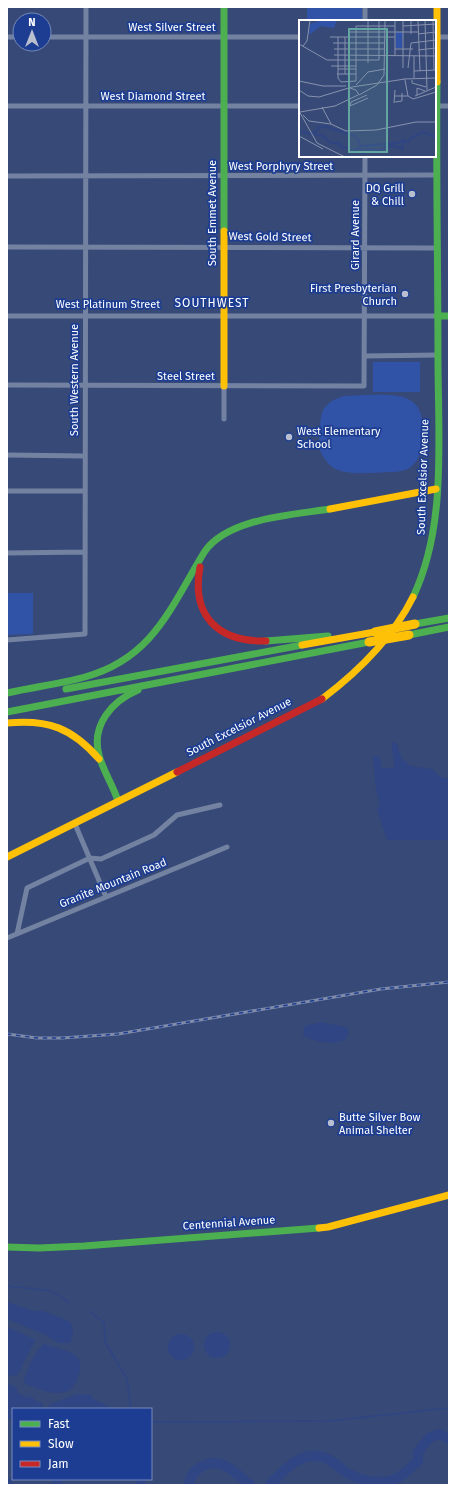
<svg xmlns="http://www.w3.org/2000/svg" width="456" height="1492" viewBox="0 0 456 1492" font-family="'Fira Sans',sans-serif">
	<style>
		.green { fill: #3153a7 }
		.water { fill: #2f4584 }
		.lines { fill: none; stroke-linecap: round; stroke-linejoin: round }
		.stream { stroke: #2f4584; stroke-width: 1.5 }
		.river { stroke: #2f4584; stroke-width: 10 }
		.street { stroke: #7482a2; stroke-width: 5 }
		.fast { stroke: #4caf50; stroke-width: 7 }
		.slow { stroke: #ffc107; stroke-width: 7 }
		.jam { stroke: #c62828; stroke-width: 7 }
		.rail-casing { stroke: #7f8ba9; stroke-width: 3 }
		.rail { stroke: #1c3d92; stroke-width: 1.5; stroke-dasharray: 4.5; stroke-linecap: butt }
		.slow-bridge { stroke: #ffc107; stroke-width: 9 }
		.poi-dot { fill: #b9bfcf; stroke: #1c3d92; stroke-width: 1.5 }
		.labels { text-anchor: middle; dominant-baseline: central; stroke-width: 3.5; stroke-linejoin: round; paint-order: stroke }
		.street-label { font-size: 11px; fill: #fff; stroke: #1c3d92 }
		.poi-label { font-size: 11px; fill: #fff; stroke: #1c3d92; text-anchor: end }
		.neighbourhood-label { font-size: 12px; letter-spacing: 1px; fill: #fff; stroke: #1c3d92 }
		.inset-river { fill: none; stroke: #2f4584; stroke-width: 2 }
		.inset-road { fill: none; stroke: #8792ad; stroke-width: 1 }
		.view { fill: #63a6a1; fill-opacity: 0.15; stroke: #63a6a1; stroke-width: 2 }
		.inset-edge { fill: none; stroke: #fff; stroke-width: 2 }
	</style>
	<rect width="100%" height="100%" fill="#374977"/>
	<path class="green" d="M307,7H362V21H307Z
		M373,362H420V392H373Z
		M345,396C362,396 393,392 408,399C422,406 423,420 423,433C422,455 417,472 392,472C374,472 348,477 332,467C328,464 321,454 320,450C318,443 320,416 323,410C328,402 336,398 345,396Z
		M7,593H33V634L7,635Z"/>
	<path class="water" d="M392,742L397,744L401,757L410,766L432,769L439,777L449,779V840H387L377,809L380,804L376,790L373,756H377L380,759L381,768H394C395,758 391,752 392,742Z
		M321,1022L346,1027L349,1031L346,1039C334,1046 314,1042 303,1035L305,1026Z
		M7,1302L33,1311H43L69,1321L72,1325L73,1333L70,1343H59L44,1334L7,1319Z
		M10,1328L35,1340L20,1370L17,1375L12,1376L7,1374V1330Z
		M204 1345a13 13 0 1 1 26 0a13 13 0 1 1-26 0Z
		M168 1347a13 13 0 1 1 26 0a13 13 0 1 1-26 0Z
		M44,1344C54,1348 71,1350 78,1358C82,1363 80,1368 79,1373C73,1405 43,1391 24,1383C26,1371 34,1352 44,1344Z
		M7,1383L17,1388L18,1393L27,1397H32L37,1402H41L44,1409H13V1419H7Z
		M77,1394L90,1395L93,1399L113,1409H48L49,1405Z"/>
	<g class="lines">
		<path class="stream" d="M7,1286L52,1291L70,1303
			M90,1311L104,1323L105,1342L127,1379L131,1409
			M151,1422L329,1421L449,1408"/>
		<path class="river" d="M7,1483L9,1485
			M56,1485L58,1479
			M140,1485L141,1479
			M189,1485C190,1476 193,1472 201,1467C221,1455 235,1473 250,1485
			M270,1485C281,1474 294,1457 312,1456C328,1455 333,1463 344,1471C357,1480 382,1486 397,1478C405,1474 412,1467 418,1461V1452L430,1437L440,1434L449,1439"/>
		<path class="street" d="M365,7V21
			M7,37H20
			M44,37H300
			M435,37H449
			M7,106H300
			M435,106H449
			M7,176L436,175
			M7,247L437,248
			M7,316H437
			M365,356L438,355
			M7,385L364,386L365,156
			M224,419V386
			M7,455L84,456
			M7,491H84
			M7,553L85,552
			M7,640L85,634L86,7
			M75,824L106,897
			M17,934L27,888L90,858L101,859L154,835L177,815L220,805
			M7,938L227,847"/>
		<path class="fast" d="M224,7V231
			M437,316H449
			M413,597C447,526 438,437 438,359C438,267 436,174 437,82
			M415,624L449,618
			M409,635L449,627
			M266,641L328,636
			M66,689L302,645
			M7,693C33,687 60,684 85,677C154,658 171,606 205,551C229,518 292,515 330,509
			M7,712L369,642
			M118,801C113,785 103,771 99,755C91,725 112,701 138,690
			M7,1247L39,1248L84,1246L319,1228"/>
		<path class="slow" d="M437,82V7
			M224,231V386
			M330,509L436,489
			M302,645L375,632
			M322,699C359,671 392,639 413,597
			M7,723C48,719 72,728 99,759
			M7,857L177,772
			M319,1228L328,1227L449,1195"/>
		<path class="jam" d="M200,567C191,616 218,642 266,641
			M177,772L322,699"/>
		<g class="rail-casing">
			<path id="rail" d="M7,1034L37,1038H62L118,1034L381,989L449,982"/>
		</g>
		<use href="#rail" class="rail"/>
		<path class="slow-bridge" d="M375,632L415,624
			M369,642L409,635"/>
	</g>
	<g class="poi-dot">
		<circle cx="412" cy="194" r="4"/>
		<circle cx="405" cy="294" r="4"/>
		<circle cx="289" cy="437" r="4"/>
		<circle cx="331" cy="1123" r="4"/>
	</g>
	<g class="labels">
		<g class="street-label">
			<text x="172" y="27">West Silver Street</text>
			<text x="153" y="96">West Diamond Street</text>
			<text x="281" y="166">West Porphyry Street</text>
			<text transform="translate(212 213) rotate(-90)">South Emmet Avenue</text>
			<text transform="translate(355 235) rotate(-90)">Girard Avenue</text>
			<text transform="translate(270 237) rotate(1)">West Gold Street</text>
			<text x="108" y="304">West Platinum Street</text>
			<text x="186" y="376">Steel Street</text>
			<text transform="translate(74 380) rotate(-90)">South Western Avenue</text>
			<text transform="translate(423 477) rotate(-88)">South Excelsior Avenue</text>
			<text transform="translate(239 727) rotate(-27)">South Excelsior Avenue</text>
			<text transform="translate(113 883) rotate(-22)">Granite Mountain Road</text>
			<text transform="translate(229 1223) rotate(-4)">Centennial Avenue</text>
		</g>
		<g class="poi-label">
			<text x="404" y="188">DQ Grill<tspan x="404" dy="13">&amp; Chill</tspan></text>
			<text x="397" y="288">First Presbyterian<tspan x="397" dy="13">Church</tspan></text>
			<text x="297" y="431" text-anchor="start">West Elementary<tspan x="297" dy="13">School</tspan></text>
			<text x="339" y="1117" text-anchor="start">Butte Silver Bow<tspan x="339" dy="13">Animal Shelter</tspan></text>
		</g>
		<g class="neighbourhood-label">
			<text x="212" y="303">SOUTHWEST</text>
		</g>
	</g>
	<g transform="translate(299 20)">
		<rect width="137" height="137" fill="#374977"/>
		<path d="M22,0H38L35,8L22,6L10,15L11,4ZM97,12H104L103,28H97Z" fill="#3153a7"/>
		<path class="inset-river" d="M0,111L24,116L30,122L41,124L43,128L49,127L52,132L61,128L64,134L68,129L82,131L86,127L94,126L103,129L104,122H109L112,118L124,112L137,117M14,114L21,107L25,106L56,116M57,117L62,126L99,123L106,119"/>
		<path class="inset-road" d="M112,0V14M119,0L121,51M126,0L128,70M134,0L135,50M104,6L137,4M49,12H119M119,14L137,12M31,17H96M39,17V58L42,62L57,61V6H96M34,23H85M0,24L28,40H80V0M4,26L8,21L11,0M35,29H85M96,29H114M119,30L137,28M35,35L137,36M96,35V0M69,43V0M32,46H57M104,48V0M109,48L112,23L137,20M39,49H57M115,51L137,50M38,54H57M46,54V17M115,58V36M105,59L137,58M106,60L109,76M113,60V63L127,67M0,61L24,66H47M57,65L69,52L86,49M51,68L57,70L60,75M0,70L9,76L20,77L53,67L106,59M60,75L78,65L85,55L86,0M118,75V68L126,71M96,76H109M109,76L114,79L137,72M116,76L137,67M96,82L103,81V73M95,83L96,70M51,86L52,82L68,75M51,86L69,78M23,87L32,104L47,111L77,110L117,102H137M0,91L18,123L46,137M1,92L36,86L59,75M4,95L10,101L32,104M0,116L24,129"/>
		<path class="view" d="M50,9H88V132H50Z"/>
		<rect width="137" height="137" class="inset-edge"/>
	</g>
	<rect width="456" height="1492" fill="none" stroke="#ffffff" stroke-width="16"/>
	<rect x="12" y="1408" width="140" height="72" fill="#1c3d92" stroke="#778bbe"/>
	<rect x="20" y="1421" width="20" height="6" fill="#4caf50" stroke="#778bbe"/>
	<text x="48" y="1428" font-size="12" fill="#ffffff">Fast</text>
	<rect x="20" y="1441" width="20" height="6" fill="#ffc107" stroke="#778bbe"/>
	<text x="48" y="1448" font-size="12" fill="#ffffff">Slow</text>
	<rect x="20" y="1461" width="20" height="6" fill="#c62828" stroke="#778bbe"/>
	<text x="48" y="1468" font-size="12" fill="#ffffff">Jam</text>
	<g transform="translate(32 32)"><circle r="19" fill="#1c3d92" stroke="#778bbe"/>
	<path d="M0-3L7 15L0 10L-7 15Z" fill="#b9bfcf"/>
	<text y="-6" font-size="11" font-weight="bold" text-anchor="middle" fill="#ffffff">N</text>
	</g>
</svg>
